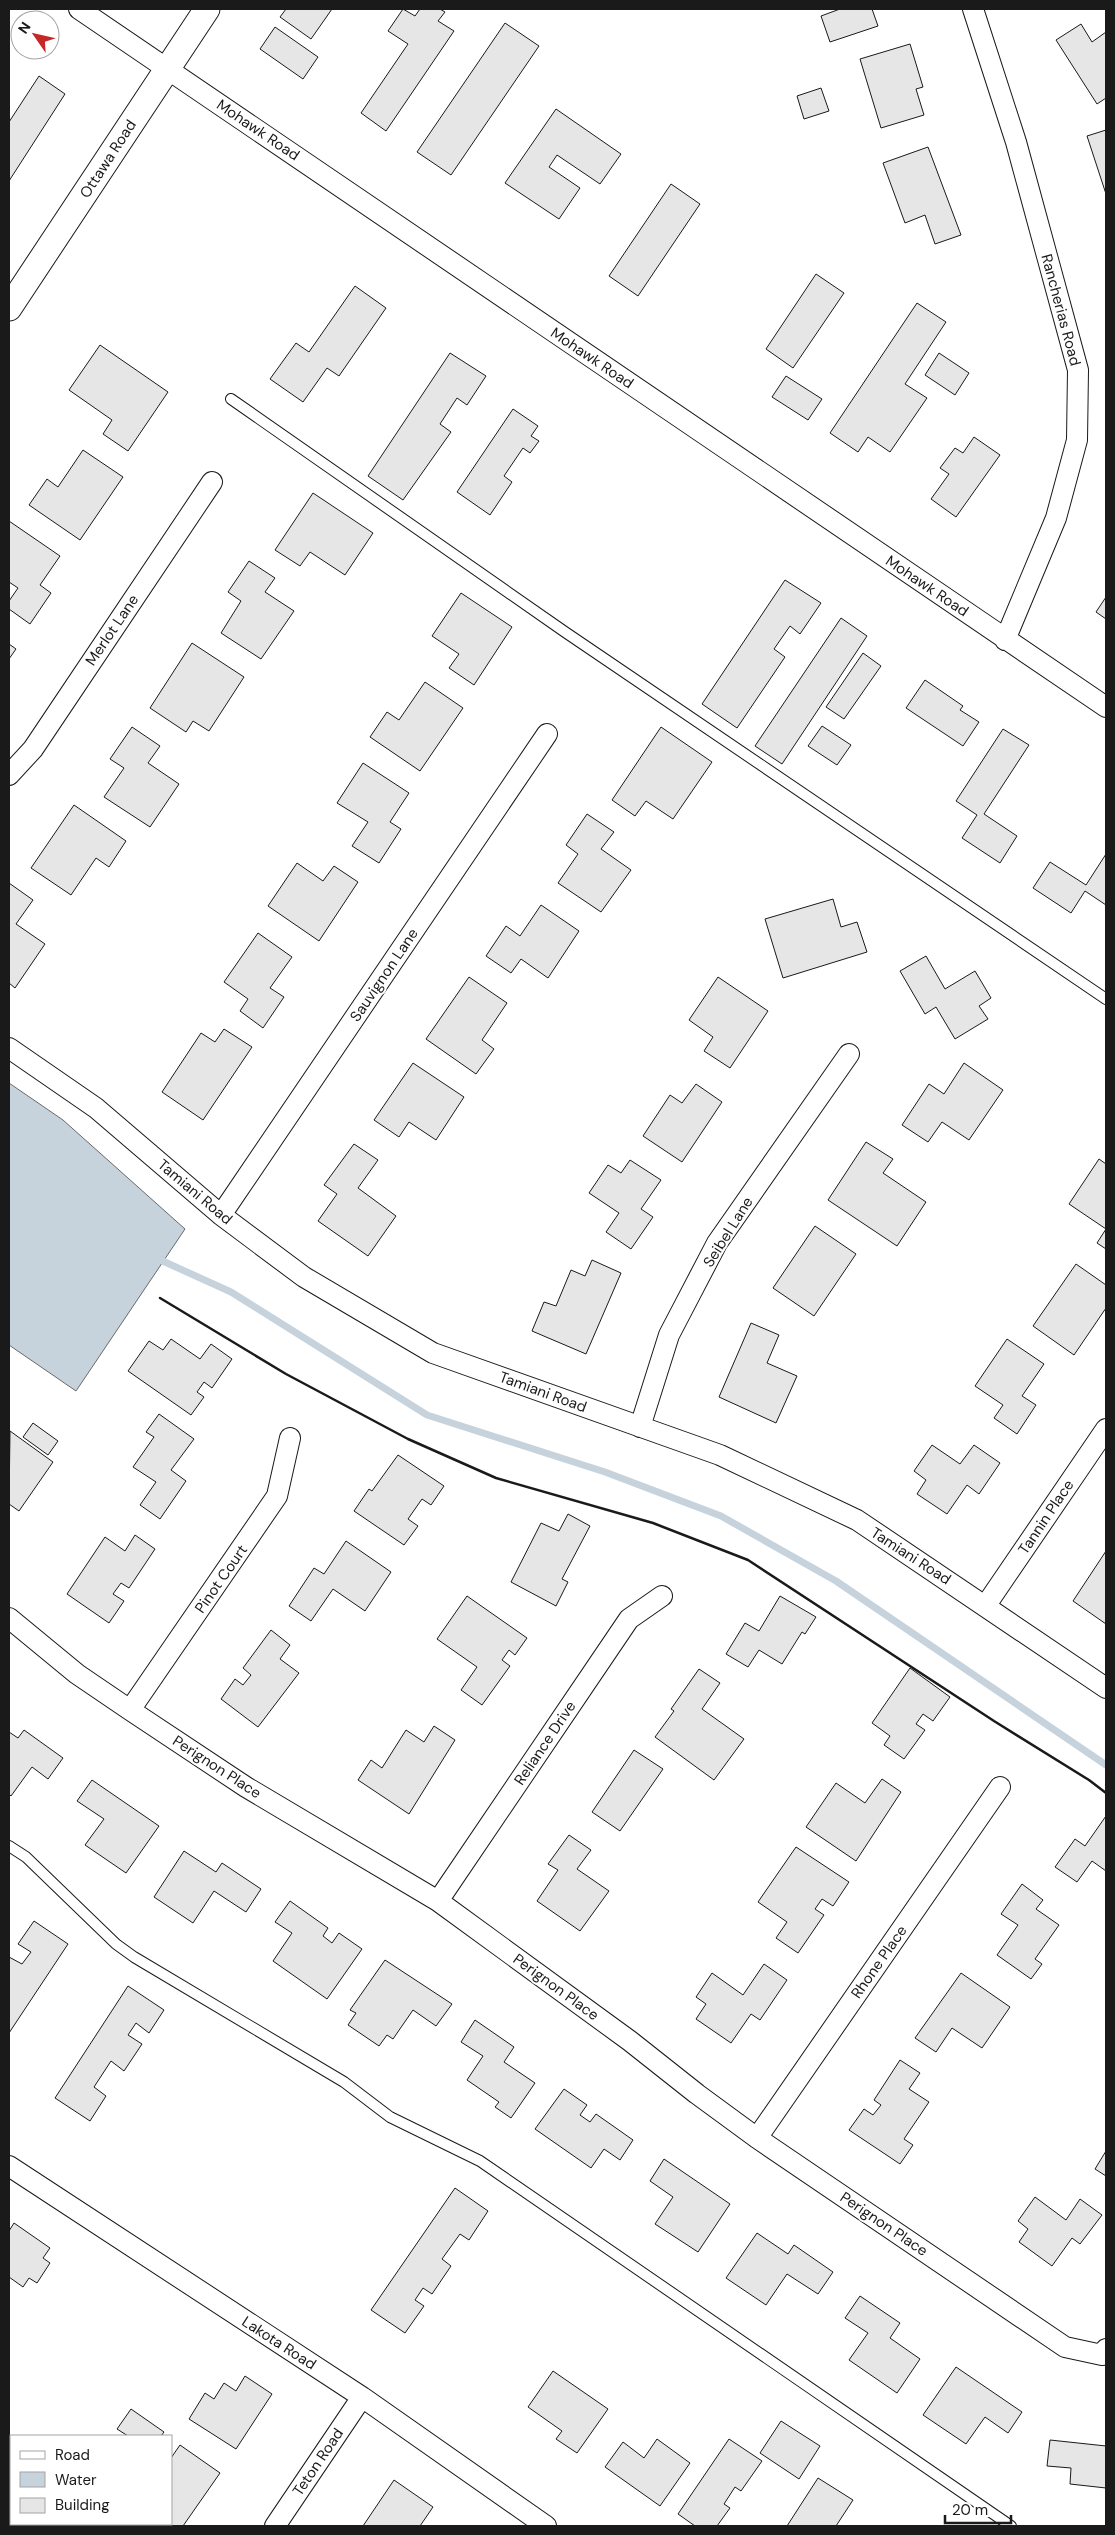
<svg xmlns="http://www.w3.org/2000/svg" width="1115" height="2535" viewBox="0 0 1115 2535" font-family="'DM Sans',sans-serif">
	<style>
		.water { fill: #c6d2dc; stroke: #6a6a6a }
		.lines { fill: none; stroke-linecap: round; stroke-linejoin: round }
		.stream { stroke: #c6d2dc; stroke-width: 7 }
		.building { fill: #e6e6e6; stroke: #1a1a1a }
		.service-casing { stroke: #1a1a1a; stroke-width: 12 }
		.minor-casing { stroke: #1a1a1a; stroke-width: 22 }
		.tertiary-casing { stroke: #1a1a1a; stroke-width: 27 }
		.service { stroke: #fff; stroke-width: 10 }
		.minor { stroke: #fff; stroke-width: 20 }
		.tertiary { stroke: #fff; stroke-width: 25 }
		.wall { stroke: #1a1a1a; stroke-width: 2.5 }
		.labels { text-anchor: middle; dominant-baseline: central; stroke-width: 4; stroke-linejoin: round; paint-order: stroke }
		.street-label { font-size: 15px; fill: #1a1a1a; stroke: #fff }
	</style>
	<rect width="100%" height="100%" fill="#fff"/>
	<path class="water" d="M9,1083L63,1120L185,1229L76,1391L9,1345Z"/>
	<g class="lines">
		<path class="stream" d="M156,1258L231,1292L427,1415L605,1472L721,1516L836,1581L1106,1765"/>
	</g>
	<path class="building" d="M286,9H332L311,39L280,17Z
		M403,9L415,16L420,9H440L445,12L438,21L454,31L386,131L361,113L408,44L388,31Z
		M840,9H872L878,26L830,42L821,16Z
		M505,23L539,46L451,175L417,152Z
		M1081,24L1092,42L1106,32V98L1097,104L1056,40Z
		M275,27L318,57L303,79L260,49Z
		M910,44L923,87L916,89L924,115L881,128L860,59Z
		M39,76L65,94L9,181V122Z
		M821,88L829,111L804,119L797,96Z
		M556,109L621,154L600,184L557,155L549,167L580,188L559,219L505,183Z
		M1106,130V194L1087,136Z
		M928,147L961,235L935,244L925,215L905,223L883,163Z
		M671,184L700,204L638,296L609,276Z
		M816,274L844,293L793,368L766,349Z
		M355,286L386,308L339,376L327,368L303,402L270,379L296,343L309,352Z
		M917,303L946,322L905,384L927,398L890,452L868,437L858,452L830,433Z
		M100,345L168,392L128,451L103,434L112,420L69,390Z
		M450,353L486,376L467,405L457,398L440,424L451,432L403,500L368,476Z
		M939,353L969,373L955,395L925,375Z
		M786,376L822,399L808,420L772,397Z
		M513,409L538,426L531,436L539,441L530,453L523,448L504,476L512,482L490,515L457,492Z
		M974,437L1000,455L956,517L931,499L949,474L940,468L955,448L963,453Z
		M83,450L123,477L80,540L29,505L47,479L58,487Z
		M313,493L373,533L345,575L310,552L300,566L275,550Z
		M9,521L60,556L40,585L51,593L30,624L9,609V601L18,588L9,582Z
		M249,561L275,578L265,592L294,611L261,659L221,633L241,601L228,592Z
		M785,580L821,603L800,634L790,626L774,649L785,657L737,728L702,704Z
		M461,593L512,627L474,685L449,668L459,654L432,636Z
		M1106,597V619L1096,612Z
		M841,618L867,636L782,764L755,746Z
		M192,643L244,677L209,731L193,721L186,732L150,708Z
		M9,644L16,649L9,659Z
		M863,653L881,666L844,719L826,707Z
		M925,680L963,706L960,710L979,722L963,746L906,708Z
		M425,682L463,708L420,771L370,737L387,712L399,720Z
		M822,726L851,745L837,765L808,746Z
		M132,727L160,746L148,763L179,784L150,827L104,797L124,768L110,759Z
		M661,727L712,762L673,819L646,801L635,816L612,800Z
		M1003,729L1029,745L984,814L1017,836L1000,863L962,838L977,815L956,801Z
		M363,763L409,793L390,822L401,829L379,863L352,846L368,822L337,803Z
		M74,805L126,841L109,867L96,858L71,895L31,868Z
		M587,814L614,832L601,849L631,870L601,912L558,883L578,854L566,845Z
		M1106,854V905L1085,891L1071,913L1033,888L1050,862L1086,885Z
		M297,863L323,881L334,866L358,882L319,941L268,906Z
		M9,883L33,900L16,924L45,944L15,988L9,983Z
		M833,899L841,927L857,922L867,952L783,978L765,919Z
		M541,905L579,931L548,978L521,959L511,973L486,956L506,926L520,936Z
		M258,933L292,957L270,988L284,997L263,1028L240,1011L248,999L224,982Z
		M926,956L945,989L975,971L991,998L979,1006L988,1019L955,1039L936,1007L925,1014L900,971Z
		M469,977L507,1003L482,1040L494,1049L476,1074L426,1039Z
		M718,977L768,1011L730,1068L704,1051L713,1037L689,1020Z
		M224,1029L252,1047L203,1120L162,1092L201,1033L215,1042Z
		M413,1063L464,1097L436,1140L409,1122L399,1137L374,1120Z
		M964,1063L1003,1090L969,1140L942,1122L928,1142L902,1125L929,1084L944,1094Z
		M696,1084L722,1102L682,1162L643,1136L670,1095L682,1103Z
		M866,1142L893,1159L883,1173L926,1202L897,1246L828,1200Z
		M354,1144L378,1160L358,1188L396,1216L368,1256L318,1221L337,1194L324,1185Z
		M1099,1159L1106,1164V1229L1069,1204Z
		M630,1160L661,1180L641,1209L653,1217L631,1249L606,1232L619,1213L589,1193L608,1165L621,1173Z
		M815,1226L856,1254L814,1316L773,1288Z
		M1106,1229V1249L1097,1243Z
		M592,1260L621,1273L586,1354L532,1331L544,1302L556,1306L571,1270L585,1276Z
		M1076,1264L1106,1285V1308L1074,1355L1033,1326Z
		M751,1323L779,1335L767,1363L797,1376L776,1423L719,1397Z
		M171,1339L200,1359L211,1344L232,1359L212,1388L204,1382L197,1392L204,1397L191,1415L128,1371L149,1341L163,1350Z
		M1007,1339L1044,1364L1022,1396L1036,1405L1017,1434L994,1418L1003,1405L975,1386Z
		M159,1414L194,1439L171,1470L186,1481L160,1519L140,1505L156,1482L133,1467L154,1437L146,1432Z
		M33,1423L58,1441L48,1455L23,1437Z
		M10,1431L53,1462L19,1511L9,1504Z
		M932,1445L960,1464L974,1445L1000,1463L979,1494L967,1485L947,1514L917,1494L926,1480L914,1471Z
		M398,1455L444,1486L431,1505L422,1499L408,1519L418,1526L404,1545L354,1511L369,1489L372,1491Z
		M568,1514L590,1526L562,1579L568,1582L556,1606L511,1582L541,1523L559,1531Z
		M135,1535L155,1549L129,1588L121,1583L113,1594L124,1601L109,1623L67,1594L105,1537L125,1551Z
		M346,1541L391,1572L365,1611L333,1589L311,1621L289,1606L314,1568L324,1574Z
		M1106,1551V1624L1073,1601Z
		M467,1596L527,1638L515,1655L509,1650L502,1660L510,1666L482,1705L461,1690L477,1667L437,1639Z
		M780,1596L816,1617L805,1634L802,1632L782,1664L759,1650L748,1667L726,1654L745,1623L759,1631Z
		M271,1630L290,1645L280,1659L299,1673L258,1727L221,1699L235,1679L243,1685L251,1675L243,1668Z
		M910,1668L950,1697L933,1721L923,1714L916,1724L925,1730L904,1759L884,1745L890,1736L872,1723Z
		M699,1669L720,1683L702,1709L744,1739L714,1780L655,1737L674,1711L671,1709Z
		M434,1726L455,1740L409,1814L358,1780L371,1760L382,1768L406,1730L424,1742Z
		M24,1730L63,1758L48,1779L32,1767L11,1796L9,1794V1732L18,1738Z
		M634,1750L663,1769L620,1831L592,1812Z
		M882,1779L901,1792L856,1861L806,1827L836,1783L865,1803Z
		M92,1780L159,1826L126,1873L85,1845L104,1819L77,1801Z
		M1106,1816V1871L1092,1861L1077,1882L1055,1867L1075,1839L1085,1846Z
		M569,1835L591,1850L577,1869L609,1891L580,1931L537,1901L558,1870L548,1864Z
		M796,1847L849,1882L833,1906L822,1899L815,1909L824,1915L798,1953L776,1938L787,1922L758,1902Z
		M184,1851L216,1872L222,1863L261,1889L246,1912L214,1891L193,1923L154,1897Z
		M1022,1884L1043,1900L1036,1909L1059,1925L1035,1959L1042,1964L1031,1979L997,1955L1018,1925L1001,1914Z
		M290,1901L328,1928L323,1936L332,1943L339,1933L362,1949L327,1999L273,1961L292,1933L275,1922Z
		M34,1921L68,1944L9,2033V1957L22,1964L31,1952L18,1944Z
		M385,1960L452,2004L436,2026L413,2010L393,2039L387,2035L379,2046L348,2025L356,2013L350,2010Z
		M764,1964L787,1980L760,2020L751,2014L731,2043L696,2019L706,2004L696,1997L712,1973L743,1995Z
		M961,1973L1010,2007L982,2048L952,2028L936,2052L915,2038Z
		M128,1986L164,2010L149,2033L136,2023L128,2035L142,2044L124,2071L111,2061L94,2087L106,2096L90,2121L55,2098Z
		M475,2020L514,2047L504,2062L535,2083L511,2118L495,2107L499,2102L467,2080L483,2056L461,2042Z
		M900,2060L920,2073L909,2089L929,2102L904,2139L913,2145L900,2164L849,2130L864,2109L873,2115L881,2105L874,2100Z
		M564,2089L587,2105L580,2115L590,2122L596,2114L633,2140L620,2160L604,2149L591,2168L535,2129Z
		M1106,2151V2176L1095,2169Z
		M664,2159L730,2204L698,2252L655,2224L673,2197L650,2181Z
		M455,2188L488,2211L469,2240L460,2234L442,2259L451,2266L432,2294L423,2288L415,2300L424,2306L405,2333L371,2310Z
		M1035,2197L1066,2220L1080,2199L1102,2215L1080,2244L1072,2238L1052,2266L1019,2242L1028,2229L1018,2221Z
		M14,2223L50,2248L43,2258L50,2263L37,2283L29,2278L23,2287L9,2277V2231Z
		M757,2233L788,2254L794,2245L833,2272L818,2294L787,2274L766,2305L726,2278Z
		M860,2296L900,2323L890,2338L920,2359L897,2393L849,2360L868,2333L845,2318Z
		M956,2367L1022,2412L1008,2433L985,2417L966,2444L923,2415Z
		M553,2371L608,2409L577,2453L556,2439L562,2431L528,2407Z
		M245,2376L272,2394L236,2449L189,2419L205,2393L214,2399L224,2383L236,2391Z
		M131,2409L164,2432L161,2436H128L117,2429Z
		M781,2421L820,2446L799,2479L760,2453Z
		M657,2439L690,2463L660,2506L605,2467L623,2442L644,2458Z
		M729,2439L762,2461L741,2491L735,2487L724,2504L730,2508L717,2526H695L678,2514Z
		M1050,2440L1106,2446V2488L1070,2484L1071,2468L1047,2466Z
		M180,2445L220,2473L183,2526H167L163,2524H171V2458Z
		M818,2478L853,2500L836,2526H787Z
		M394,2480L433,2507L420,2526H363Z"/>
	<g class="lines">
		<g class="service-casing">
			<path id="service" d="M231,399L565,632L1106,999
				M9,1846L26,1857L116,1944L134,1957L344,2082L390,2117L480,2161L1011,2526"/>
		</g>
		<g class="minor-casing">
			<path id="minor" d="M79,9L1106,707
				M973,9L1016,142L1078,370L1077,440L1056,518L1005,640
				M9,775L33,749L212,482
				M9,1048L96,1108L221,1215L304,1277L433,1353L720,1455L857,1520L1106,1688
				M221,1215L547,734
				M640,1427L669,1335L717,1243L849,1054
				M986,1605L1106,1429
				M9,1618L77,1674L130,1710L246,1787L438,1901L630,2041L697,2094L757,2138L1065,2347L1102,2355L1106,2349
				M130,1710L277,1496L290,1438
				M438,1901L629,1619L662,1596
				M757,2138L1000,1787
				M9,2166L362,2397L546,2526
				M275,2526L362,2397"/>
		</g>
		<g class="tertiary-casing">
			<path id="tertiary" d="M9,308L207,9"/>
		</g>
		<use href="#service" class="service"/>
		<use href="#minor" class="minor"/>
		<use href="#tertiary" class="tertiary"/>
		<path class="wall" d="M160,1298L286,1374L408,1439L496,1478L653,1523L748,1560L994,1721L1089,1780L1106,1793"/>
	</g>
	<g class="labels">
		<g class="street-label">
			<text transform="translate(258 130) rotate(34)">Mohawk Road</text>
			<text transform="translate(108 159) rotate(-57)">Ottawa Road</text>
			<text transform="translate(1061 310) rotate(75)">Rancherias Road</text>
			<text transform="translate(592 358) rotate(34)">Mohawk Road</text>
			<text transform="translate(927 586) rotate(34)">Mohawk Road</text>
			<text transform="translate(112 630) rotate(-56)">Merlot Lane</text>
			<text transform="translate(384 975) rotate(-56)">Sauvignon Lane</text>
			<text transform="translate(195 1192) rotate(40)">Tamiani Road</text>
			<text transform="translate(728 1232) rotate(-58)">Seibel Lane</text>
			<text transform="translate(543 1392) rotate(20)">Tamiani Road</text>
			<text transform="translate(1046 1517) rotate(-56)">Tannin Place</text>
			<text transform="translate(911 1556) rotate(33)">Tamiani Road</text>
			<text transform="translate(221 1579) rotate(-55)">Pinot Court</text>
			<text transform="translate(545 1743) rotate(-56)">Reliance Drive</text>
			<text transform="translate(217 1767) rotate(33)">Perignon Place</text>
			<text transform="translate(879 1962) rotate(-55)">Rhone Place</text>
			<text transform="translate(556 1987) rotate(36)">Perignon Place</text>
			<text transform="translate(884 2224) rotate(34)">Perignon Place</text>
			<text transform="translate(279 2343) rotate(33)">Lakota Road</text>
			<text transform="translate(318 2462) rotate(-56)">Teton Road</text>
		</g>
	</g>
	<rect width="1115" height="2535" fill="none" stroke="#1a1a1a" stroke-width="20"/>
	<rect x="10" y="2435" width="162" height="90" fill="#ffffff" stroke="#a3a3a3"/>
	<rect x="20" y="2451" width="25" height="8" fill="#ffffff" stroke="#a3a3a3"/>
	<text x="55" y="2460" font-size="15" fill="#1a1a1a">Road</text>
	<rect x="20" y="2472" width="25" height="15" fill="#c6d2dc" stroke="#a3a3a3"/>
	<text x="55" y="2485" font-size="15" fill="#1a1a1a">Water</text>
	<rect x="20" y="2498" width="25" height="15" fill="#e6e6e6" stroke="#a3a3a3"/>
	<text x="55" y="2510" font-size="15" fill="#1a1a1a">Building</text>
	<g transform="translate(35 35) rotate(304)"><circle r="24" fill="#ffffff" stroke="#a3a3a3"/>
	<path d="M0-4L9 19L0 12L-9 19Z" fill="#c62828"/>
	<text y="-8" font-size="14" font-weight="bold" text-anchor="middle" fill="#1a1a1a">N</text>
	</g>
	<path d="M945 2515v8h66v-8" fill="none" stroke="#1a1a1a" stroke-width="2.5"/>
	<text x="952" y="2515" font-size="15" fill="#1a1a1a" stroke="#ffffff" stroke-width="4" paint-order="stroke">20 m</text>
</svg>
